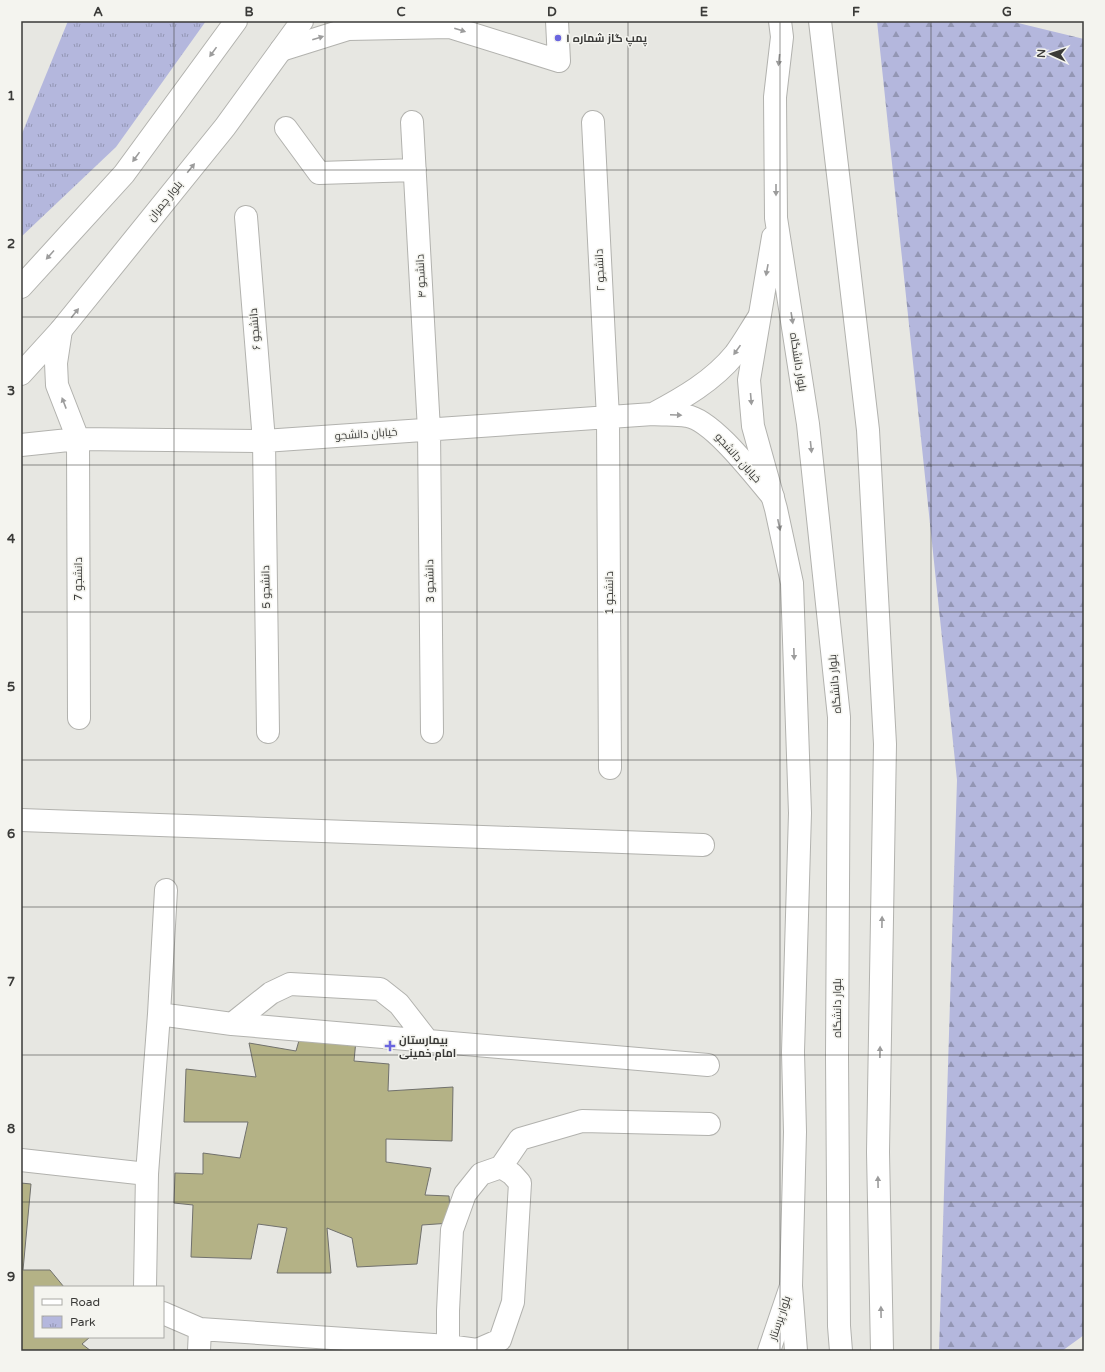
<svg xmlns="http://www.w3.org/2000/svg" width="1105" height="1372" viewBox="0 0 1105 1372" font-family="'Varela Round',Cairo,sans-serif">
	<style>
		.forest { fill: url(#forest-firs) }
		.park { fill: url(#park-tufts) }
		.building { fill: #b4b286; stroke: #71716d }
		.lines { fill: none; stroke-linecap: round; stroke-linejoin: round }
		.minor-casing { stroke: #b2b2ae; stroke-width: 24 }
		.major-casing { stroke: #b2b2ae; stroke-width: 24 }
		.minor { stroke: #fff; stroke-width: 22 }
		.major { stroke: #fff; stroke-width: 22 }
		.oneway { fill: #9c9c9c }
		.grid { fill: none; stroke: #3a3a38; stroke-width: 1; stroke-opacity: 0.55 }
		.poi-dot { fill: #6a65df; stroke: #f4f4ef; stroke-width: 1.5 }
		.labels { text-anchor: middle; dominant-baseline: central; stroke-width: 3; stroke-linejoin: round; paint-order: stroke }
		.poi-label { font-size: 11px; font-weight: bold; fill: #3a3a38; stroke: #f4f4ef; text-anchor: start }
		.street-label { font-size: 11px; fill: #3a3a38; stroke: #f4f4ef }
		.neatline { fill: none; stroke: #3a3a38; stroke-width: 1.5 }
		.grid-label { font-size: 13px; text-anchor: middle; font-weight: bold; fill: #3a3a38 }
	</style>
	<defs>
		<pattern id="forest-firs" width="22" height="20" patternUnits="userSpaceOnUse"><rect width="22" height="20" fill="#b4b7dd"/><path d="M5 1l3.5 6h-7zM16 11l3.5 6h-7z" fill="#9396b4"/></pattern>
		<pattern id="park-tufts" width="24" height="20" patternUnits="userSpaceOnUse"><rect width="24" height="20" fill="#b4b7dd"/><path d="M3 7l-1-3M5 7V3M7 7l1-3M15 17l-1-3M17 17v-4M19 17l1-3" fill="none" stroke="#9396b4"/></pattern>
	</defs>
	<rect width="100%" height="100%" fill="#e7e7e2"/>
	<path class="forest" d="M877,21H1010L1084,39V1335L1062,1351H939L957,780Z"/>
	<path class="park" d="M68,21H206L116,147L21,237V136Z"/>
	<path class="building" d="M302,1030L356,1040L354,1061L389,1064L388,1091L453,1087L452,1141L386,1139V1162L431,1168L425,1195L449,1196L451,1223L422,1225L417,1264L357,1267L352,1238L327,1228L331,1273H277L287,1228L258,1224L251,1259L191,1257L193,1205L174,1203L175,1173L203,1174V1153L240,1158L248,1122H184L186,1069L256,1077L249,1043L296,1051Z
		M21,1183L31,1184L23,1270H50L64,1287H35V1337H90L82,1344L91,1351H21Z"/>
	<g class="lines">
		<g class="minor-casing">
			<path id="minor" d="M281,50L348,29L450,27L559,61L557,21
				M412,122L429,430L432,732
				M593,122L608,418L610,768
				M286,128L319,173L415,170
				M246,217L264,441L268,732
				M759,317C751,329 744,342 735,354C713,381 683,398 653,414C664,415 676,414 687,416C713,420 755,476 773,497
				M61,330L56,363L57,385L78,439L79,718
				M21,445L78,439L264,441L653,414
				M21,820L703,845
				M159,1014L166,890
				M232,1024L271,993L290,984L380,989L399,1004L427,1040
				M21,1160L147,1174
				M501,1167L520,1139L582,1121L709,1124
				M145,1287L147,1174L159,1014L232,1024L708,1065
				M163,1313L200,1329L199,1351
				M200,1329L448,1346L477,1350L500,1340L513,1302L520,1183L512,1174L501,1167L481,1174L465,1194L452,1230L448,1311V1346
				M769,1351L791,1286"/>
		</g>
		<g class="major-casing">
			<path id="major" d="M780,21L782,37L775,97L776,218L808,424L839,717L837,1057L839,1326L841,1351
				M820,21L868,430L885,744L878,1152L882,1351
				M773,237L749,380L753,426L776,509L792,583L800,813L793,1052L795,1132L791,1286L796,1351
				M21,287L124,174L236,21
				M21,374L61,330L225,127L302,21"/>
		</g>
		<use href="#minor" class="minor"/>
		<use href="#major" class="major"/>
	</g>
	<defs><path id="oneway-solid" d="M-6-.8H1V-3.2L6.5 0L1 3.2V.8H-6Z"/></defs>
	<g class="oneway">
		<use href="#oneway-solid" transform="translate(460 30) rotate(17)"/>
		<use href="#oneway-solid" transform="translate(318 38) rotate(-17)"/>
		<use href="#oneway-solid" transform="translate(213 52) rotate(126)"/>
		<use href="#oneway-solid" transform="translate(779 60) rotate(96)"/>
		<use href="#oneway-solid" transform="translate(136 157) rotate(126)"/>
		<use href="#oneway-solid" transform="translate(191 168) rotate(-51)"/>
		<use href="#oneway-solid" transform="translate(776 190) rotate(90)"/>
		<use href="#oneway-solid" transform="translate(50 255) rotate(132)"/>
		<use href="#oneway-solid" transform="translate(767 270) rotate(100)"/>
		<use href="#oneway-solid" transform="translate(75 313) rotate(-51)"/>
		<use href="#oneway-solid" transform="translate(792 318) rotate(81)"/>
		<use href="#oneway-solid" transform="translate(737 350) rotate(125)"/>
		<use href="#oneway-solid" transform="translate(751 399) rotate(85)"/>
		<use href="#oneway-solid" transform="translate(64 403) rotate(-111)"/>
		<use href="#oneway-solid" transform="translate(676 415) rotate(2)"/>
		<use href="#oneway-solid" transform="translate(811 447) rotate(84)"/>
		<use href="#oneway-solid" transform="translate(779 525) rotate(78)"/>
		<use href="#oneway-solid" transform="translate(794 654) rotate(88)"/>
		<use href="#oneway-solid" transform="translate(882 922) rotate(-89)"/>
		<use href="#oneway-solid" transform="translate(880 1052) rotate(-89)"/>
		<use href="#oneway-solid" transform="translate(878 1182) rotate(-91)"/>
		<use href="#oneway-solid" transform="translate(881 1312) rotate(-91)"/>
	</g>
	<path class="grid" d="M174,21V1351M325,21V1351M477,21V1351M628,21V1351M780,21V1351M931,21V1351M21,170H1084M21,317H1084M21,465H1084M21,612H1084M21,760H1084M21,907H1084M21,1055H1084M21,1202H1084"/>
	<g class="poi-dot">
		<circle cx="558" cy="38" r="4"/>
		<path d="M388 1040h4v4h4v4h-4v4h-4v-4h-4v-4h4z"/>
	</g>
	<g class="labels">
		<g class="poi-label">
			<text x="566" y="38">پمپ گاز شماره ۱</text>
			<text x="399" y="1040">بیمارستان<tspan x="399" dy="13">امام خمینی</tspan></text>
		</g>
		<g class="street-label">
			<text transform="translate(165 201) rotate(-51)">بلوار چمران</text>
			<text transform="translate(600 270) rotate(-93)">دانشجو ۲</text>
			<text transform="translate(421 276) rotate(-93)">دانشجو ۴</text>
			<text transform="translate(255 329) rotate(-95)">دانشجو ۶</text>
			<text transform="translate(798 362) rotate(81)">بلوار دانشگاه</text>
			<text transform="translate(366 434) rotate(-4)">خیابان دانشجو</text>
			<text transform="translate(738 458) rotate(48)">خیابان دانشجو</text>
			<text transform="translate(78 579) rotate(-90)">دانشجو 7</text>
			<text transform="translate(430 581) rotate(-91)">دانشجو 3</text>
			<text transform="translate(266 587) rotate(-91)">دانشجو 5</text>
			<text transform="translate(609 593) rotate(-90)">دانشجو 1</text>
			<text transform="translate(835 684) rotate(-95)">بلوار دانشگاه</text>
			<text transform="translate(837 1008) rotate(-90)">بلوار دانشگاه</text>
			<text transform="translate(780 1318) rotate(-71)">بلوار پرستار</text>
		</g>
	</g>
	<rect width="1105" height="1372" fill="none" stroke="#f4f4ef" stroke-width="44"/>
	<rect x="34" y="1286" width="130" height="52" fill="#f4f4ef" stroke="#aaaaa6"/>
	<rect x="42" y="1299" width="20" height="6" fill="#ffffff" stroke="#aaaaa6"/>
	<text x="70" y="1306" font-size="12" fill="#3a3a38">Road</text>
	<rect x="42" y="1316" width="20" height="12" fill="url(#park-tufts)" stroke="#aaaaa6"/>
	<text x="70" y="1326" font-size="12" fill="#3a3a38">Park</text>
	<g transform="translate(1051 54) rotate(273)" stroke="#f4f4ef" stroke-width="3" paint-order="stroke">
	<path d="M0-3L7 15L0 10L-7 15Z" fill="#3a3a38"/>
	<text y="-6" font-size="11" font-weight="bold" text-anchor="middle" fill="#3a3a38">N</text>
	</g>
	<rect x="22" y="22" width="1061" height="1328" class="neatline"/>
	<g class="grid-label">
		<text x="98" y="16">A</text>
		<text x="249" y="16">B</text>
		<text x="401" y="16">C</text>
		<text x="552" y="16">D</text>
		<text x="704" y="16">E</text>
		<text x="856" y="16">F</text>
		<text x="1007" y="16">G</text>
		<text x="11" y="100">1</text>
		<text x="11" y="248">2</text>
		<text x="11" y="395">3</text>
		<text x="11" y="543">4</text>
		<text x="11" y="691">5</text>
		<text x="11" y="838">6</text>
		<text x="11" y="986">7</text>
		<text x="11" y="1133">8</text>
		<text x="11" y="1281">9</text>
	</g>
</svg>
